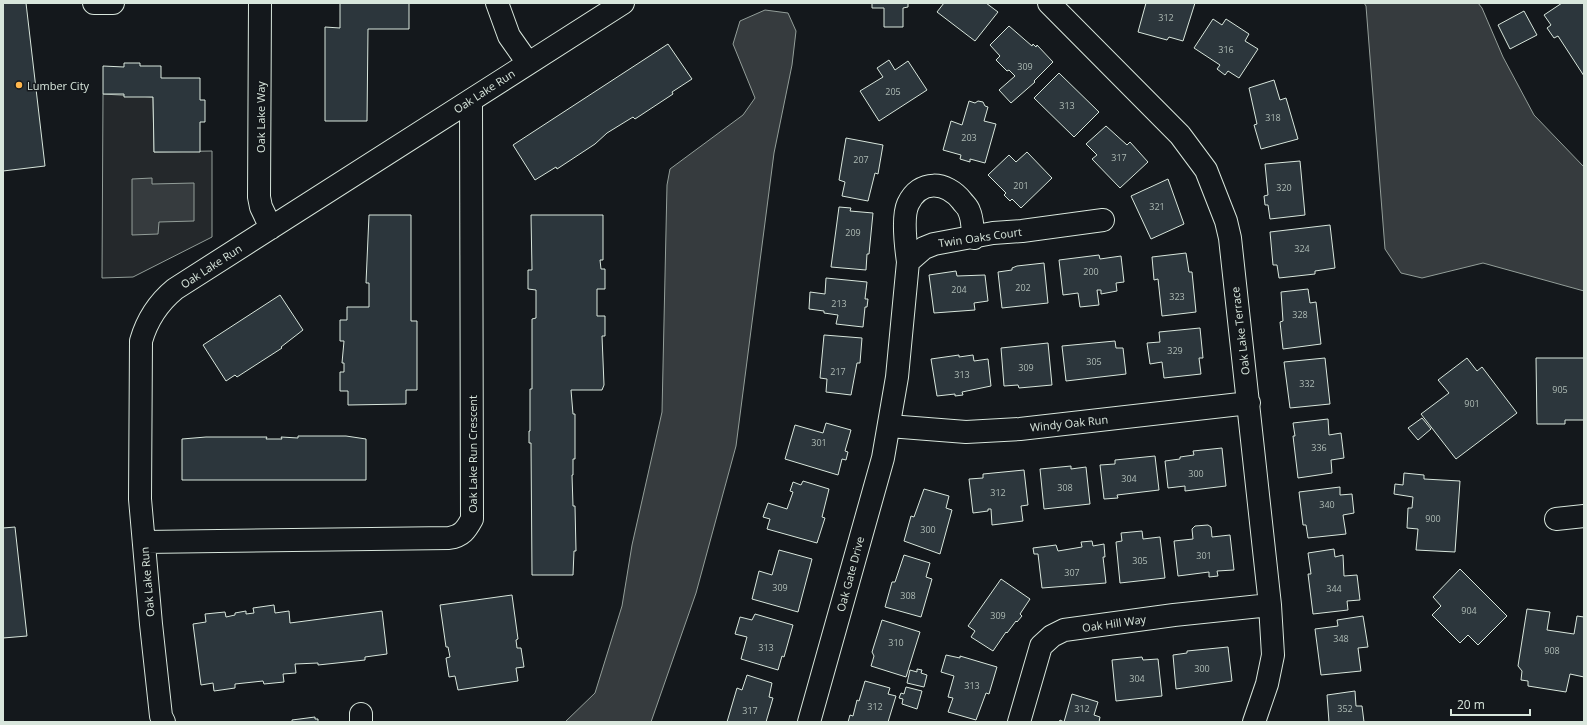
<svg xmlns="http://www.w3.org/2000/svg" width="1587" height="725" viewBox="0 0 1587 725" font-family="'Open Sans',sans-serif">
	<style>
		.parking { fill: #24282b; stroke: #939e99 }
		.water { fill: #363b3e; stroke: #939e99 }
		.building { fill: #2c363c; stroke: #d8e6dc }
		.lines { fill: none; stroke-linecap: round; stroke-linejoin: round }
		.minor-casing { stroke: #d8e6dc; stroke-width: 24 }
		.minor { stroke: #14181c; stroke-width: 22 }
		.poi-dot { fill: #ffb74d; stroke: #14181c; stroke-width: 1.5 }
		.labels { text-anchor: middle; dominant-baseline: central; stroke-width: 3; stroke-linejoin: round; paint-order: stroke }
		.number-label { font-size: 9px; fill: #adbab4 }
		.poi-label { font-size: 11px; fill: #d8e6dc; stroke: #14181c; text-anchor: start }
		.street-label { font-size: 11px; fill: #d8e6dc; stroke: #14181c }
	</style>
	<rect width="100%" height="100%" fill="#14181c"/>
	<path class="parking" d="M103,94L153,97L154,152L212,151V237L133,277L102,278Z"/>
	<path class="water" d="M1364,3H1478L1482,8L1503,57L1534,115L1584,167V291L1483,263L1422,278L1401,273L1385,249L1366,6Z
		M765,10L788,13L796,31L792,65L774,153L736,446L696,593L651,722H565L595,693L622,606L632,545L662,412L667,185L670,169L743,115L755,98L733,44L740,21Z
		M152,178V184L194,183V221L159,222L158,234L132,235V179Z"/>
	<path class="building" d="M3,3H26L45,166L3,171Z
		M340,3H409V29H368L367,121H325V27L340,28Z
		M872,3H908V7L903,8V27H884V8H872Z
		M944,3H986L998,12L975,41L937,12Z
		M1146,3H1195L1183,41L1169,37L1167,40L1138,32Z
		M1562,3H1584V76L1558,36L1554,38L1547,28L1551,25L1544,15Z
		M1524,11L1537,35L1510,49L1498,25Z
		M1213,19L1222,25L1226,19L1249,34L1245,41L1258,49L1239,78L1228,71L1225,75L1217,69L1220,65L1194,48Z
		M1009,26L1032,46L1033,44L1036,47L1037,45L1053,62L1034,81L1035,82L1011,103L999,90L1015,76L1009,70L1007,71L996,60L1000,56L990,45Z
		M668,44L692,79L672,92L673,94L635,119L633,117L607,133L595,144L557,169L556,167L535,180L513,145Z
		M889,60L895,70L908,61L927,90L879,121L860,91L883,77L877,68Z
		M124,63H140V66H161V78H200V100H205V122H200V152H154L153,97H124V94H103V66L124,67Z
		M1059,73L1099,112L1074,137L1034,98Z
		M1274,80L1280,100L1286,98L1298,139L1261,149L1254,125L1257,124L1249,88Z
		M969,101L975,103L978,101L983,102L985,106L988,107L984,121L996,124L985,163L970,159V162L960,159L961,155L943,150L951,121L962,125Z
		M1106,126L1127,145L1130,142L1148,162L1120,188L1092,159L1097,155L1086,144Z
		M846,138L883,145L878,174L875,173L868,201L842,196L845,182L839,180Z
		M1027,152L1052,178L1021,208L1012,199L1010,201L1004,195L1006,193L988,175L1009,155L1016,162Z
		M1300,161L1305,215L1270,219L1268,205H1265L1264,196L1268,195L1265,164Z
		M1168,179L1184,224L1151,239L1131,196Z
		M839,207L851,208L850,211L873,213L869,254H867L866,270L831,267Z
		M369,215H411V321H417V390H406V404L348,405V391H340V372H344V363H342L344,341H340V320H347V307H369V283H366Z
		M531,215H603V260H600L601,269H605V289H597V316H605V336H602L604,385L602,390H571L573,414H575V459H573V475H572L573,506H575L576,551H574L573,575H532L531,443H529V431H530V389H532V319L536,318V290L528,289V270H532Z
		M1330,225L1335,268L1315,271V274L1279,278L1277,265H1273L1270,232Z
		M1186,253L1189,272H1192L1196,312L1162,316L1158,279L1154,280L1152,257Z
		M1099,255L1100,259L1121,256L1124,282L1116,283L1117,291L1101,294V290H1097L1099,305L1080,307L1078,293L1063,295L1059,260Z
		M1044,263L1048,303L1002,308L998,272L1012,270V268L1017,266Z
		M956,271L957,276L985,275L988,301L974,303L975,310L934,313L929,275Z
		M826,278L867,282L865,299H868L867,307H865L863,327L836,324L838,315L824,313V311L809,309L810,292L825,294Z
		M1308,289L1310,303L1316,302L1321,344L1283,349L1280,322L1283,321L1281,292Z
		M280,295L303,330L281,347L282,348L237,377L235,375L226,381L203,345Z
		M1200,328L1203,358H1199L1201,374L1164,378L1162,362L1150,364L1147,343L1160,342L1159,332Z
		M824,335L862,338L860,363H857L851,395L826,392L827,379L820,378Z
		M1115,341L1116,348H1123L1126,374L1066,381L1062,346Z
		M1048,343L1052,385L1019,388L1018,385L1004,386L1001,348Z
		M959,355V357L973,355L974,361L988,359L991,386L962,392L963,395L955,396V394L937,396L931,359Z
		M1325,358L1330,404L1290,408L1284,362Z
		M1467,358L1477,371L1482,367L1517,413L1456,459L1421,414L1449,393L1438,380Z
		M1536,358H1584V420H1565V424H1537Z
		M1422,418L1431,429L1418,440L1408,428Z
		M1328,419L1329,435L1341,433L1344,458L1331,460L1332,473L1298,478L1293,436H1295L1293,423Z
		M826,423L851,430L845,451L848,452L846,460L842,459L838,475L785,459L795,425L823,433Z
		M298,436H346L366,439V480H182V439L206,437H267L266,439H282L281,437L298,438Z
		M1222,448L1226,486L1185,491V486L1168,488L1165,461L1180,459V457L1194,455L1193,451Z
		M1155,456L1159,490L1117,495L1118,498L1104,499L1100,465L1115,464V460Z
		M1071,466V469L1086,467L1090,504L1044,509L1040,469Z
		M1024,470L1028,505L1021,506L1023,521L992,525L991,509H988V511L973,513L969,479L983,478V474Z
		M1404,473L1424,475V479L1460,481L1455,552L1416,550L1418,529L1407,528L1408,508H1412L1413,497L1394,494L1395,484L1403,485Z
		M803,481L829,489L822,517L825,518L817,543L767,529L770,519L763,517L768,503L787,509L793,492L790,491L793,482L801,485Z
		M1340,487V495L1352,494L1354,513L1343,515L1346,534L1308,538L1306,525H1303L1299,492Z
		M924,489L949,496L946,508L952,510L940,554L904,541L911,516L914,517Z
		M1208,525L1211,527L1212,537L1230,535L1234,570L1217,571L1218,576L1209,577V572L1178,576L1174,541L1193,539L1192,529L1195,526Z
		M15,527L27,636L3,638V528Z
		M1142,531L1143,539L1160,537L1165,578L1120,583L1116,542L1122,541L1121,533Z
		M1092,541L1093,546L1104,544L1105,557H1103L1106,583L1042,588L1038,554H1034L1033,548L1056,545L1058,551L1082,547L1081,542Z
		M1334,549L1335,557L1343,555L1344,576L1357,575L1360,600L1347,601L1348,610L1313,614L1308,574H1311L1308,553Z
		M779,550L812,559L798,612L752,599L759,571L772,575Z
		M904,555L930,563L926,577L932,579L921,617L885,607L892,582H895Z
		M1460,569L1507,616L1478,645L1468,635L1460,643L1432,615L1441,606L1433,597Z
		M1001,579L1030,599L1020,614L1022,616L1017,622L1016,621L1007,633L1006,632L993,651L971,637L975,631L968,626Z
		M512,595L518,639L516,640L517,648H521L524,667L516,668L518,681L458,690L455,676L449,677L446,658L450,657L448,647H446L440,605Z
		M274,605L275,613L289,611L290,623L382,611L387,654L365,657V660L318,665V663L295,664L296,673L283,674L284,682L264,684L263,681L235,684V688L214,691L213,683L201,685L193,624L206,622L205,614L225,612L226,617L235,615V613L246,611V614L254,613L253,608Z
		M1527,609L1550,612L1547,630L1574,634L1577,616L1584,617V677L1570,674L1566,692L1528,686V681L1521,680L1522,671L1518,666Z
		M755,614L793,625L784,657L782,656L778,670L741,659L747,637L735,634L740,617L752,620Z
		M1363,616L1368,647L1358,648L1361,671L1321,675L1315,629L1338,626L1337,620Z
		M882,620L920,632L906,677L871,666L874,656L872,652Z
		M1228,647L1232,681L1176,689L1173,655L1187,653V651Z
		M946,655L960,658V656L997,667L989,694L986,693L976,720L948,712L953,698L948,697L954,676L941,672Z
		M1142,657L1143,660L1158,659L1162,696L1116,701L1112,660Z
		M917,669L922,670L921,673L927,675L924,687L907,683L910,670L917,672Z
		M747,675L772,683L769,697L773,698L766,722H727L737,688L742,690Z
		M865,681L890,688L888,694L896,696L888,722H848L850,715L853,716L857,700L859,701Z
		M906,687L922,691L917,709L902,704L903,699L899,698L901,693L904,694Z
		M1355,691L1356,706H1362L1364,722H1329L1327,695Z
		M1072,694L1098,702L1094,715L1100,717L1099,722H1059L1060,720L1064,722Z
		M315,717V719H318V722H292V720Z"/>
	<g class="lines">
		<g class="minor-casing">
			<path id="minor" d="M94,3H113
				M260,3L259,197L261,207L271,228
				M497,3L509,36L528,63
				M1049,3L1180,135L1206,170L1226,221L1230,238L1270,605L1273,655L1267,684L1254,722
				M908,262C906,248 902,217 908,204C920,179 946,181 962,201C964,204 968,207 969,211C973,219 972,230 974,238
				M889,426L966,432L1020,429L1249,403
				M1556,519L1584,516
				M144,542L449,538C462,536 466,530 472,519L471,100
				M361,714V722
				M164,722L161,716L151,624L140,499L141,341C147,320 158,303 175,289L623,3
				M809,722L883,458L897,377L908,262L924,248L934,244L993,233L1022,231L1103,220
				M1019,722L1041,646L1052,636L1064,630L1174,615L1270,605"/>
		</g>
		<use href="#minor" class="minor"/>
	</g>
	<circle class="poi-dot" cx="19" cy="85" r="4"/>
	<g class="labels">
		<g class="number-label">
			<text x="1166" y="17">312</text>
			<text x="1226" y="49">316</text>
			<text x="1025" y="66">309</text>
			<text x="893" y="91">205</text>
			<text x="1067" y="105">313</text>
			<text x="1273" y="117">318</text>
			<text x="969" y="137">203</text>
			<text x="1119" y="157">317</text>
			<text x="861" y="159">207</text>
			<text x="1021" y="185">201</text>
			<text x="1284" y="187">320</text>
			<text x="1157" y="206">321</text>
			<text x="853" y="232">209</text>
			<text x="1302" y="248">324</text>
			<text x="1091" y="271">200</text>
			<text x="1023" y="287">202</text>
			<text x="959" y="289">204</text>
			<text x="1177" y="296">323</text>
			<text x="839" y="303">213</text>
			<text x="1300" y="314">328</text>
			<text x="1175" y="350">329</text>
			<text x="1094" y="361">305</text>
			<text x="1026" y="367">309</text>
			<text x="838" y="371">217</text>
			<text x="962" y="374">313</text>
			<text x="1307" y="383">332</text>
			<text x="1560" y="389">905</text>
			<text x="1472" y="403">901</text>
			<text x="819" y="442">301</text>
			<text x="1319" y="447">336</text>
			<text x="1196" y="473">300</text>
			<text x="1129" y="478">304</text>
			<text x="1065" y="487">308</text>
			<text x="998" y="492">312</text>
			<text x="1327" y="504">340</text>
			<text x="1433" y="518">900</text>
			<text x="928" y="529">300</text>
			<text x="1204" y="555">301</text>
			<text x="1140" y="560">305</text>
			<text x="1072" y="572">307</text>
			<text x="780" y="587">309</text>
			<text x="1334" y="588">344</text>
			<text x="908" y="595">308</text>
			<text x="1469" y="610">904</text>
			<text x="998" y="615">309</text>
			<text x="1341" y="638">348</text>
			<text x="896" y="642">310</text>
			<text x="766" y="647">313</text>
			<text x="1552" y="650">908</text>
			<text x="1202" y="668">300</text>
			<text x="1137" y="678">304</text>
			<text x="972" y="685">313</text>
			<text x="875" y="706">312</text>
			<text x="1082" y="708">312</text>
			<text x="1345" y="708">352</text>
			<text x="750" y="710">317</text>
		</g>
		<g class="poi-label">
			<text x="27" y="85">Lumber City</text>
		</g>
		<g class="street-label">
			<text transform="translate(484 91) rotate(-33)">Oak Lake Run</text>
			<text transform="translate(260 117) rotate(-90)">Oak Lake Way</text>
			<text transform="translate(980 237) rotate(-8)">Twin Oaks Court</text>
			<text transform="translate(211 266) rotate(-33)">Oak Lake Run</text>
			<text transform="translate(1240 331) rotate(-97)">Oak Lake Terrace</text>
			<text transform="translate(1069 423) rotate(-6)">Windy Oak Run</text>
			<text transform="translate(472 454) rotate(-90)">Oak Lake Run Crescent</text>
			<text transform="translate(850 574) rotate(-75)">Oak Gate Drive</text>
			<text transform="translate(147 582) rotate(-95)">Oak Lake Run</text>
			<text transform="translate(1114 623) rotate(-8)">Oak Hill Way</text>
		</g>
	</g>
	<rect width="1587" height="725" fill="none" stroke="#d8e6dc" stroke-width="8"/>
	<path d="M1451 709v6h79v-6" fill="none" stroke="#d8e6dc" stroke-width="2"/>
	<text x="1457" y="709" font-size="12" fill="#d8e6dc" stroke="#14181c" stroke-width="3" paint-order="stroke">20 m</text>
</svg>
